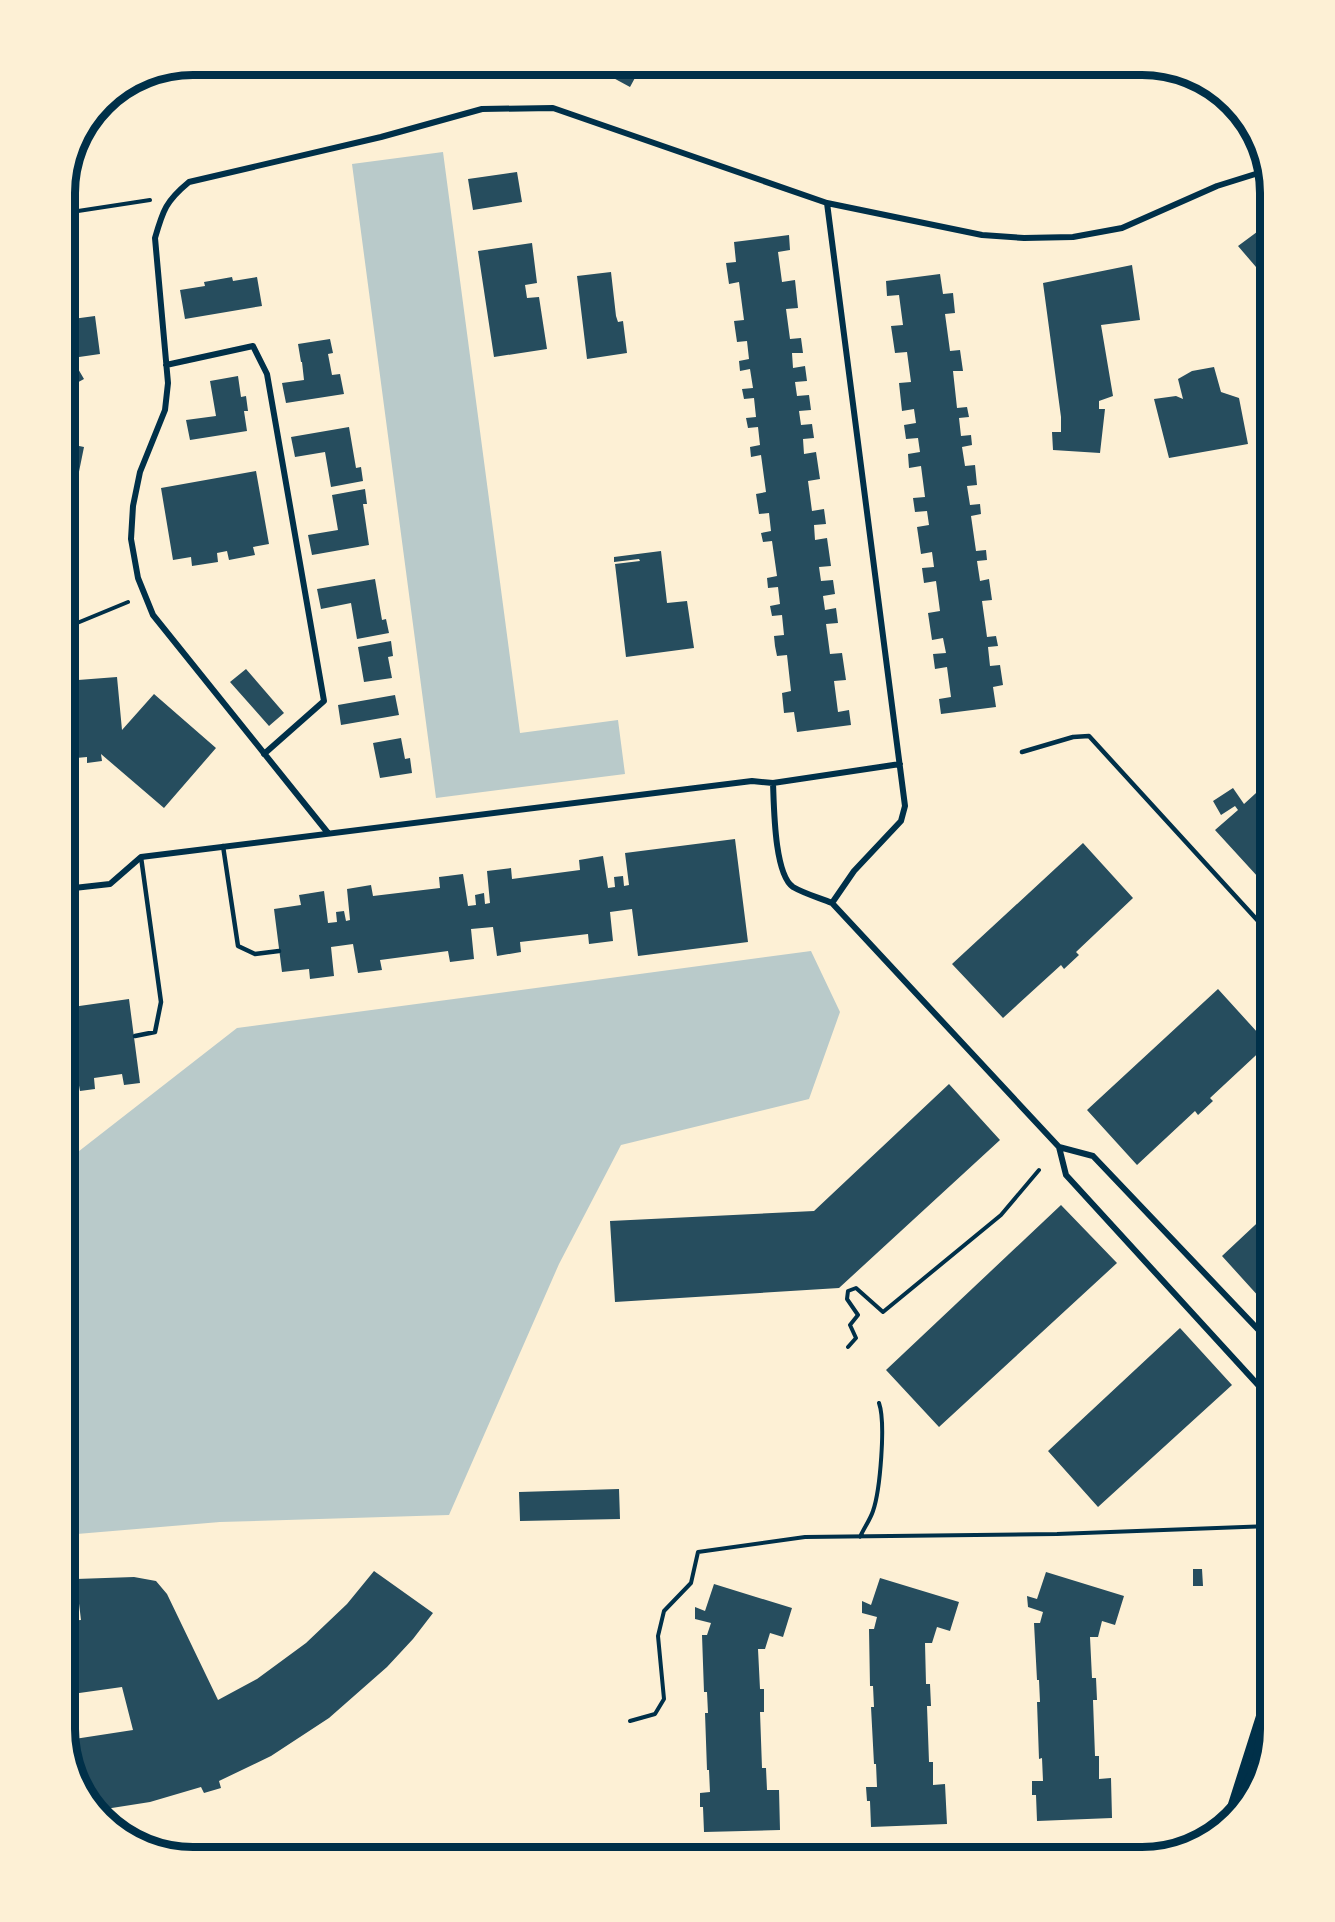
<svg xmlns="http://www.w3.org/2000/svg" width="1335" height="1922" viewBox="0 0 1335 1922" font-family="Rubik,sans-serif">
	<style>
		.green { fill: #b9caca }
		.building { fill: #264d5e }
		.lines { fill: none; stroke-linecap: round; stroke-linejoin: round }
		.path { stroke: #003049; stroke-width: 4 }
		.service { stroke: #003049; stroke-width: 4.5 }
		.minor { stroke: #003049; stroke-width: 6 }
		.tertiary { stroke: #003049; stroke-width: 10 }
		.rim { fill: none; stroke: #003049; stroke-width: 8 }
	</style>
	<rect width="100%" height="100%" fill="#fdf0d5"/>
	<path class="green" d="M443,152L520,733L618,720L625,774L436,798L352,164Z
		M811,951L840,1012L809,1099L621,1145L559,1264L449,1515L220,1522L65,1535V1153L74,1155L237,1028Z"/>
	<path class="building" d="M611,65H642L630,87L606,74Z
		M517,172L522,202L473,210L468,179Z
		M1270,217V261L1268,258L1256,267L1238,246L1261,229L1259,226Z
		M789,235L790,250L778,252L782,282L795,280L798,308L786,309L790,339L801,338L803,353H792L793,368L805,366L807,381L795,382L797,396L809,395L811,410L799,411L801,425L812,424L814,438L803,439L804,454L816,452L820,479L808,481L812,511L824,509L826,524L814,525L815,540L827,538L831,566L819,567L821,581L833,580L835,594L823,596L825,610L836,608L838,623L826,624L830,654L842,653L846,680L834,681L838,712L849,710L851,725L797,732L794,712L784,713L782,693L791,691L787,655L777,656L775,646L774,636L784,635L782,615L772,616L770,606L780,604L778,587L768,588L767,578L777,576L772,541L763,542L761,533L771,531L769,513L759,514L756,494L766,492L761,455L751,457L750,447L760,445L758,427L748,428L746,418L756,417L754,398L744,399L742,389L753,388L750,369L740,371L739,361L749,359L747,341L737,342L734,321L744,320L739,282L729,284L726,263L736,262L734,242Z
		M532,243L537,283L525,285L527,298L539,297L547,349L494,357L478,251Z
		M1132,265L1140,320L1101,325L1113,396L1099,401V409H1105L1100,453L1053,450L1052,432H1061V417L1043,283Z
		M611,272L616,316L618,322L623,321L627,353L587,359L577,276Z
		M940,274L943,294L953,293L955,313L945,314L950,351L960,350L963,371H953L957,408L967,407L969,417L959,418L961,436L971,435L972,445L962,447L965,466L975,465L977,485L967,486L970,505L980,504L981,514L971,516L976,551L986,550L987,560L977,561L980,581L989,579L992,600L982,601L987,637L996,636L998,646L988,647L990,666L1000,665L1003,685L993,687L996,707L941,714L939,699L951,697L947,667L935,669L933,654L946,653L943,638L932,640L928,613L940,611L936,581L924,583L922,568L934,567L932,552L921,554L917,527L929,525L927,511L915,512L913,498L925,497L921,466L909,468L908,454L920,452L918,438L906,439L904,425L916,423L914,409L902,411L899,383L911,382L907,352L895,353L891,326L903,325L899,295L887,296L886,281Z
		M232,277L233,281L257,277L262,306L185,319L180,290L205,286L204,282Z
		M95,316L100,354L65,359V320Z
		M330,339L333,353L328,354L332,375L340,374L344,394L286,403L282,383L304,380L302,362H301L298,344Z
		M1259,349L1270,353V388L1262,389Z
		M77,367L84,379L73,385L66,374Z
		M1214,367L1221,392L1239,398L1248,444L1169,458L1154,399L1176,396L1183,399L1178,379L1192,371Z
		M238,376L241,397L246,396L248,411H244L247,431L190,440L186,420L216,416L210,381Z
		M349,427L356,468L361,467L363,481L331,487L325,452L295,457L291,437Z
		M65,443L84,447L66,536H65Z
		M256,471L269,544L253,547L255,555L229,560L227,551L217,553L218,562L192,566L191,557L173,560L161,488Z
		M365,489L367,504H363L369,545L312,555L308,535L338,530L332,495Z
		M661,551L667,603L687,601L694,648L626,657L615,564L640,561L639,559L614,562V557Z
		M375,579L382,620L386,619L389,633L357,639L351,603L321,609L317,589Z
		M391,641L393,656L388,657L392,678L364,682L358,647Z
		M246,669L284,713L269,726L230,682Z
		M117,677L122,730L154,694L216,748L164,808L101,754L102,761L87,763V757L65,759V681Z
		M395,695L399,715L341,725L338,705Z
		M401,738L405,759L410,758L412,773L380,778L373,743Z
		M1267,783L1270,786V888L1269,889L1215,830L1238,810L1235,806L1221,815L1213,801L1233,788L1244,804Z
		M735,839L748,942L638,956L632,909L610,912L613,941L589,944L588,934L520,942L521,952L497,956L493,927L471,929L474,959L450,962L448,951L380,960L382,970L358,973L353,944L331,947L334,976L310,979L309,969L282,972L274,909L301,905L299,895L324,891L328,923L337,922L336,912L344,911L346,921L350,920L347,889L371,885L373,896L440,888L439,877L463,874L468,906L476,905L475,895L484,893L485,904L490,903L487,871L511,868L512,879L580,870L579,860L603,856L608,888L615,887L614,877L623,876L624,886L629,885L625,853Z
		M1083,843L1133,898L1076,952L1079,955L1064,969L1061,965L1003,1018L952,964Z
		M1218,989L1268,1044L1210,1098L1213,1101L1198,1115L1195,1111L1137,1165L1087,1110Z
		M129,999L140,1083L124,1085L122,1074L94,1078L95,1089L80,1091L78,1080L65,1082V1008Z
		M949,1084L1000,1140L839,1288L615,1302L610,1221L814,1211Z
		M1061,1205L1117,1263L939,1427L886,1370Z
		M1270,1211V1309L1222,1256Z
		M1180,1328L1232,1385L1098,1507L1048,1451Z
		M619,1489L620,1519L520,1521L519,1492Z
		M1193,1569H1202L1203,1586H1193Z
		M374,1571L433,1613L413,1639L387,1667L329,1718L271,1756L219,1781L221,1788L204,1793L201,1787L150,1802L99,1810L82,1793L68,1740L133,1730L122,1687L65,1695V1621L81,1620L76,1579L134,1577L156,1581L167,1594L218,1700L257,1679L306,1643L347,1604Z
		M1046,1572L1124,1596L1115,1625L1102,1621L1098,1637H1090L1092,1678H1096L1097,1700H1093L1095,1756H1099V1779L1111,1778L1112,1818L1037,1821L1036,1795H1032V1781H1043L1042,1758L1039,1759L1037,1702H1040L1039,1680H1037L1034,1623H1040L1043,1612L1028,1607L1027,1596L1037,1599Z
		M880,1578L959,1602L950,1631L937,1627L932,1643H925L926,1684H930L931,1706H927L929,1762H933V1785L945,1784L947,1824L871,1827L870,1801H867L866,1787H877L876,1764H874L871,1707H874L873,1686H870L869,1629H874L877,1617L862,1613V1601L871,1605Z
		M714,1584L792,1608L783,1637L770,1633L765,1649H758L760,1689H764V1712H760L762,1768H766L767,1790H779L780,1830L704,1832L703,1807H700V1793L710,1792L709,1770H707L705,1713H708L707,1692H704L702,1635H707L711,1623L695,1619V1607L705,1611Z"/>
	<g class="lines">
		<path class="path" d="M65,213L150,200
			M65,628L128,602
			M848,1347L856,1338L850,1325L858,1315L847,1299L848,1291L856,1288L883,1312L1001,1215L1039,1170
			M860,1537C864,1528 870,1520 873,1511C880,1491 886,1423 879,1403
			M630,1721L655,1714L664,1699L658,1636L664,1611L691,1583L698,1552L805,1537L1057,1534L1270,1526"/>
		<path class="service" d="M1022,752L1073,737L1089,736L1270,934
			M223,846L238,946L255,954L279,951
			M135,1036L155,1032L161,1002L141,857"/>
		<path class="minor" d="M827,203L905,806L901,821L854,871L832,903
			M166,365L253,346L267,374L324,701L264,754
			M773,783C774,805 774,874 793,887C805,894 820,898 832,903L1059,1147L1066,1175L1270,1398
			M328,833L153,615L138,578L131,539L133,506L140,472L165,410L168,383L155,238C163,210 166,201 189,182L381,137L482,109L553,108L827,203L982,235L1024,238L1073,237L1122,228L1217,186L1265,171
			M65,889L110,884L141,857L752,781L773,783L900,764
			M1059,1147L1093,1156L1270,1342"/>
		<path class="tertiary" d="M1229,1817L1270,1688"/>
	</g>
	<path d="M0 0H1335V1922H0ZM193 75H1142A118 118 0 0 1 1260 193V1729A118 118 0 0 1 1142 1847H193A118 118 0 0 1 75 1729V193A118 118 0 0 1 193 75Z" fill="#fdf0d5" fill-rule="evenodd"/>
	<path class="rim" d="M193 75H1142A118 118 0 0 1 1260 193V1729A118 118 0 0 1 1142 1847H193A118 118 0 0 1 75 1729V193A118 118 0 0 1 193 75Z"/>
</svg>
